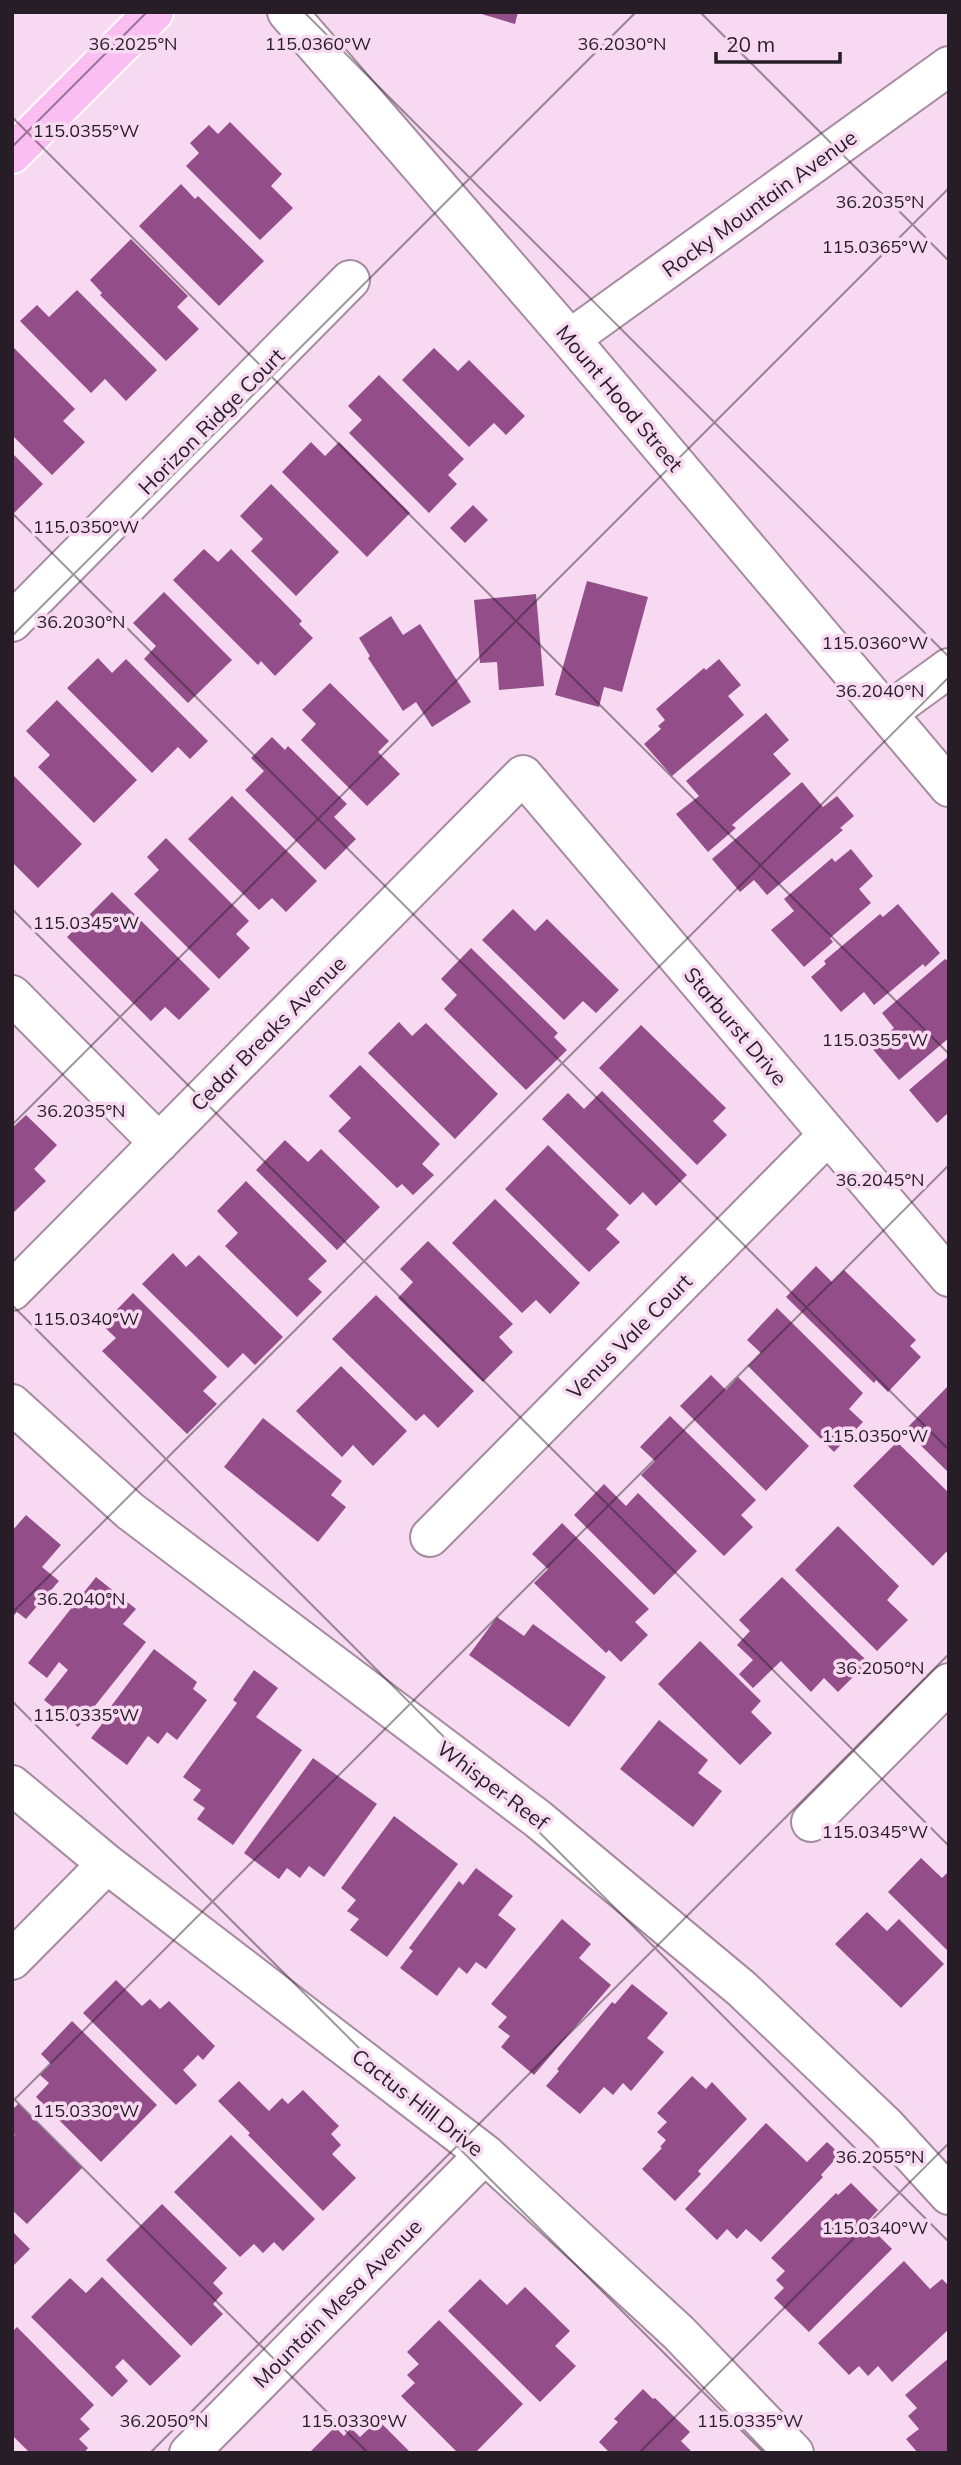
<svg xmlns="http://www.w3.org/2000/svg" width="961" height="2465" viewBox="0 0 961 2465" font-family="Mulish,sans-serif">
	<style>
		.building { fill: #934e8a }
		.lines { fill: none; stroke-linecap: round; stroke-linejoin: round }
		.minor-casing { stroke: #a58aa0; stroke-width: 42 }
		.major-casing { stroke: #fff; stroke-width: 42 }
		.minor { stroke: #fff; stroke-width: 38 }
		.major { stroke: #fbbef3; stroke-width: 38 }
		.ticks { fill: none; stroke: #271d26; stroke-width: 2; stroke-opacity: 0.45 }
		.labels { text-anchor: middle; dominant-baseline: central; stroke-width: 7; stroke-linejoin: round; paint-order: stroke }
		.street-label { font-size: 21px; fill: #271d26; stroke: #f7d9f1 }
		.ticks-label { font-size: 18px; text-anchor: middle; fill: #271d26; stroke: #f7d9f1; stroke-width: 7; stroke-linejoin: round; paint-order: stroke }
	</style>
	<rect width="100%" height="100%" fill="#f7d9f1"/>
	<path class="building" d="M475,12H518L515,24Z
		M230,122L282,174L271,186L293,208L260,240L186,166L199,153L190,143L209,125L218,134Z
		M181,184L195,199L198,196L264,261L219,306L139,226Z
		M131,239L188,296L177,307L199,329L166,361L100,295L102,293L90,280Z
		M77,290L157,370L126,401L105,379L91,393L20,321L37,305L49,317Z
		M12,346L75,409L63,421L85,442L52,475L12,435Z
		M434,348L458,371L469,360L525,416L506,435L494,423L469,447L402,380Z
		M379,375L464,459L448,475L457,484L429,513L349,433L362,420L348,406Z
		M311,442L325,456L339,442L410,513L367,557L282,472Z
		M12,453L43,484L12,515Z
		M271,484L339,552L296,596L251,551L263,539L240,516Z
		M473,505L488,520L465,543L450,528Z
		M204,549L218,562L231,549L302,621L299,624L313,638L275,676L261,661L258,665L173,580Z
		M587,581L648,597L622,692L604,687L599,707L555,695Z
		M164,592L232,660L188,703L144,659L156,646L133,623Z
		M536,594L544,686L499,690L497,662L480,663L474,600Z
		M391,616L403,635L420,624L471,702L432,727L416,702L403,711L368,658L370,656L359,638Z
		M98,658L112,673L126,659L208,741L190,759L178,747L152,773L67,688Z
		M719,659L741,685L728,696L744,715L672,776L644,744L661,729L658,726L665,720L656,709L704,668L706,670Z
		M330,683L389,741L378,752L400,774L367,806L301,740L316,724L302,710Z
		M57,700L137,780L94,823L38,767L50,755L26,731Z
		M766,713L789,740L773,754L791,774L732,825L736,828L708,852L676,814L699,796L686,781Z
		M272,737L285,750L288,746L347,804L334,817L356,839L325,870L245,790L264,771L251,758Z
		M12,774L82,844L38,888L12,862Z
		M802,782L823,807L837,796L854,816L840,828L843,830L767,895L754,880L740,892L712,859Z
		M232,796L317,881L286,912L272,898L259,910L188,839Z
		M166,838L249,921L236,934L250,948L219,979L134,894L159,870L147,857Z
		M851,849L873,876L859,889L871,903L830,938L833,942L804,967L771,930L794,911L784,899L832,858L835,862Z
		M112,892L210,989L179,1020L165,1007L151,1021L67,937Z
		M898,904L940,953L925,967L923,964L874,1005L864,992L841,1012L811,977L826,964L824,961L880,914L883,917Z
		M513,909L535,931L547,919L619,990L596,1013L583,1001L564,1020L482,940Z
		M471,948L558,1033L554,1037L567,1050L526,1090L444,1009L457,995L441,979Z
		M945,959L949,962V1038L899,1080L871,1047L894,1028L882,1013Z
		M399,1022L412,1036L426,1023L498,1094L455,1139L368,1053Z
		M641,1025L726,1108L713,1121L727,1135L697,1165L599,1068Z
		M949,1056V1112L937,1123L909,1090Z
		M360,1065L440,1144L422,1164L434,1175L413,1195L402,1184L397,1188L338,1131L351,1118L329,1096Z
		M602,1091L687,1175L656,1206L643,1192L630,1205L542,1119L568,1093L584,1109Z
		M26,1115L57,1145L34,1169L46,1181L12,1214V1128Z
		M285,1140L308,1162L321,1149L380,1207L337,1250L256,1170Z
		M548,1145L619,1215L606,1229L620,1242L589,1272L505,1189Z
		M246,1181L327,1261L308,1279L322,1292L297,1317L225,1246L238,1233L217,1211Z
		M495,1199L580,1283L550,1314L536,1300L522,1313L452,1243Z
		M428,1241L513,1324L499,1337L513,1352L483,1382L398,1298L413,1282L400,1269Z
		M173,1253L186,1267L199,1255L283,1337L255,1365L243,1353L228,1368L142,1284Z
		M816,1266L832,1282L844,1270L916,1340L910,1346L921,1357L888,1392L876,1380L874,1383L786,1297Z
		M133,1293L217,1377L203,1391L217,1404L187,1434L102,1351L116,1338L102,1325Z
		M376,1295L474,1391L438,1428L424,1414L416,1421L332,1339Z
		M777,1308L863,1393L849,1409L863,1422L834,1452L748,1366L761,1353L747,1340Z
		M341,1366L407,1431L373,1466L353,1445L342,1457L296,1411Z
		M711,1375L726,1390L738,1377L809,1446L766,1491L680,1406Z
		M949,1385V1473L905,1430Z
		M670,1416L756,1500L741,1515L753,1527L724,1556L641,1475L655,1461L640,1447Z
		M263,1418L342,1481L331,1495L346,1507L318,1542L224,1467Z
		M897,1442L949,1493V1554L946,1552L933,1566L853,1486Z
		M604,1484L626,1506L638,1493L697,1551L654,1595L574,1515Z
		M26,1515L61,1545L42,1567L59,1581L26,1619L17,1612L12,1617V1531Z
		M562,1523L649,1609L635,1622L648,1635L621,1662L609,1650L606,1653L534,1583L548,1569L532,1554Z
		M838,1526L899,1586L887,1600L908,1620L877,1651L795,1570Z
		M96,1577L136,1609L123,1624L146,1642L78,1727L44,1700L68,1670L59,1662L47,1678L28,1663Z
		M782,1577L868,1662L838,1692L824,1678L811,1692L781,1661L753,1688L739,1674L753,1660L737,1645L750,1631L739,1620Z
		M497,1617L524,1636L533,1624L606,1677L569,1727L469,1655Z
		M700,1641L761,1701L751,1712L772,1733L740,1765L658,1684Z
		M154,1649L197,1682L193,1689L207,1700L177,1740L167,1732L158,1744L148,1736L127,1765L91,1738L109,1715L106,1713Z
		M254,1670L278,1688L256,1717L302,1750L233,1845L197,1819L205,1808L193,1800L201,1790L183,1777L237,1703L233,1700Z
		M659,1720L708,1760L698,1773L722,1791L693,1827L620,1769Z
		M313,1758L377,1804L324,1877L309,1866L300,1878L287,1868L279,1879L244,1853Z
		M394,1816L458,1864L387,1957L350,1930L359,1919L347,1911L356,1900L341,1888Z
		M921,1858L942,1878L949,1871V1952L888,1892Z
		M476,1868L513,1896L498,1915L516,1929L486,1969L476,1962L467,1974L459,1967L437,1996L400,1968L413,1951L409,1948L459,1881L463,1885Z
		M867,1912L887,1931L899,1919L944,1964L901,2008L835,1944Z
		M562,1919L591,1944L579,1958L611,1985L534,2075L501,2047L510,2036L498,2027L507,2017L491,2004Z
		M116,1980L142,2006L150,1999L160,2009L169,2001L215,2046L203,2060L198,2055L183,2070L197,2085L176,2105L83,2013Z
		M632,1984L668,2013L647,2038L664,2052L631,2091L623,2083L613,2095L604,2087L580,2114L546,2086L559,2071L557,2069L612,2002L615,2004Z
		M72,2021L157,2105L101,2162L36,2097L49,2083L40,2075L51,2064L41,2054Z
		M692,2076L706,2089L712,2082L747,2119L698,2171L701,2174L675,2201L642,2169L662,2148L660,2147L666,2140L657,2132L667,2122L657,2113Z
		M239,2081L269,2111L282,2098L288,2104L303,2090L339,2126L331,2134L341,2145L332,2154L356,2178L323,2211L248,2135L250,2133L218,2101Z
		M18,2104L82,2168L27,2224L12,2210V2137L15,2135L12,2132V2110Z
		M766,2123L807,2162L827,2142L840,2154L821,2175L823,2177L761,2242L746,2229L737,2239L727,2229L717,2240L685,2209Z
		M231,2135L315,2219L283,2251L274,2242L263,2253L254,2244L240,2257L174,2192Z
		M851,2183L878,2210L866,2223L892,2249L809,2332L774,2298L784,2288L776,2280L785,2271L771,2258L836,2193L838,2195Z
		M162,2204L227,2268L213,2283L223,2293L213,2304L223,2314L191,2346L106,2260Z
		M12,2231L30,2249L12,2267Z
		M904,2261L930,2289L942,2279L949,2286V2329L892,2382L878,2366L868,2376L859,2366L849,2375L818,2343Z
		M102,2277L181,2356L150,2386L123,2359L115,2367L128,2381L112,2397L31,2317L70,2278L86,2293Z
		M480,2279L507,2305L525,2287L570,2331L555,2346L576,2366L540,2402L448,2311Z
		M439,2320L523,2404L475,2453H458L401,2396L415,2383L407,2375L419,2364L407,2352Z
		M17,2327L94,2405L80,2419L90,2429L79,2439L88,2448L84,2453H30L12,2435V2332Z
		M949,2358V2453H918L906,2439L919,2429L908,2416L917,2408L905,2395Z
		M643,2389L653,2399L655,2398L690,2432L681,2441L691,2451L690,2453H610L599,2442L618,2422L614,2419Z
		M378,2420L411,2453H309L335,2427L344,2436L351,2428L360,2437Z"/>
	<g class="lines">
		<g class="minor-casing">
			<path id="minor" d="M287,12L570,339L949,787
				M570,339L949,66
				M12,622L350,280
				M887,713L949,668
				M12,995L159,1143
				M12,1291L523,775L949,1277
				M12,1404L130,1511L538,1819L742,1989L886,2126L949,2195
				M430,1537L828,1135
				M12,1785L107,1864L485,2154L679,2333L794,2453
				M811,1822L949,1683
				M12,1960L107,1864
				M189,2453L485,2154"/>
		</g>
		<g class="major-casing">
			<path id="major" d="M12,154L154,12"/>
		</g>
		<use href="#minor" class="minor"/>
		<use href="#major" class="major"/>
	</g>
	<path class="ticks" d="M304,12L949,657M700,12L949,261M12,117L949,1054M12,147L147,12M12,513L949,1450M12,636L636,12M12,909L949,1846M12,1125L949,188M12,1305L949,2242M12,1613L949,677M12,1701L764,2453M12,2097L368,2453M12,2102L949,1165M150,2453L949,1654M639,2453L949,2143"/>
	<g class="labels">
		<g class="street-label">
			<text transform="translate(759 203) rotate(-36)">Rocky Mountain Avenue</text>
			<text transform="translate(620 398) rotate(50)">Mount Hood Street</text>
			<text transform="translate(211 421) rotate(-45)">Horizon Ridge Court</text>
			<text transform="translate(736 1026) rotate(50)">Starburst Drive</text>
			<text transform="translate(268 1033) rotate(-45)">Cedar Breaks Avenue</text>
			<text transform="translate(629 1336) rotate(-45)">Venus Vale Court</text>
			<text transform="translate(493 1785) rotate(37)">Whisper Reef</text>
			<text transform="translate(418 2102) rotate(38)">Cactus Hill Drive</text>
			<text transform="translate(337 2303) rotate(-45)">Mountain Mesa Avenue</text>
		</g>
	</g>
	<g class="ticks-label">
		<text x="133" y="50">36.2025°N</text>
		<text x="318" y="50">115.0360°W</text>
		<text x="622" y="50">36.2030°N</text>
		<text x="86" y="137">115.0355°W</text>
		<text x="880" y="208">36.2035°N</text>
		<text x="875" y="253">115.0365°W</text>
		<text x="86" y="533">115.0350°W</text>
		<text x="81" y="628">36.2030°N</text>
		<text x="875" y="649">115.0360°W</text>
		<text x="880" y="697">36.2040°N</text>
		<text x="86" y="929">115.0345°W</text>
		<text x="875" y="1046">115.0355°W</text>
		<text x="81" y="1117">36.2035°N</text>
		<text x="880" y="1186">36.2045°N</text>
		<text x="86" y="1325">115.0340°W</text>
		<text x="875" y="1442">115.0350°W</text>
		<text x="81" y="1605">36.2040°N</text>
		<text x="880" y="1674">36.2050°N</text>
		<text x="86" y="1721">115.0335°W</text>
		<text x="875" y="1838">115.0345°W</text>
		<text x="86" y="2117">115.0330°W</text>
		<text x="880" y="2163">36.2055°N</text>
		<text x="875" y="2234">115.0340°W</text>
		<text x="164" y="2427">36.2050°N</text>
		<text x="354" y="2427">115.0330°W</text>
		<text x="750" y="2427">115.0335°W</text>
	</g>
	<rect width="961" height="2465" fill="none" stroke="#271d26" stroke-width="28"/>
	<path d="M716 52v10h124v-10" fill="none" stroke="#271d26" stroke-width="3.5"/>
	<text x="726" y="52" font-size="21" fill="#271d26" stroke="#f7d9f1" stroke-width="5" paint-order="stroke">20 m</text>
</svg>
